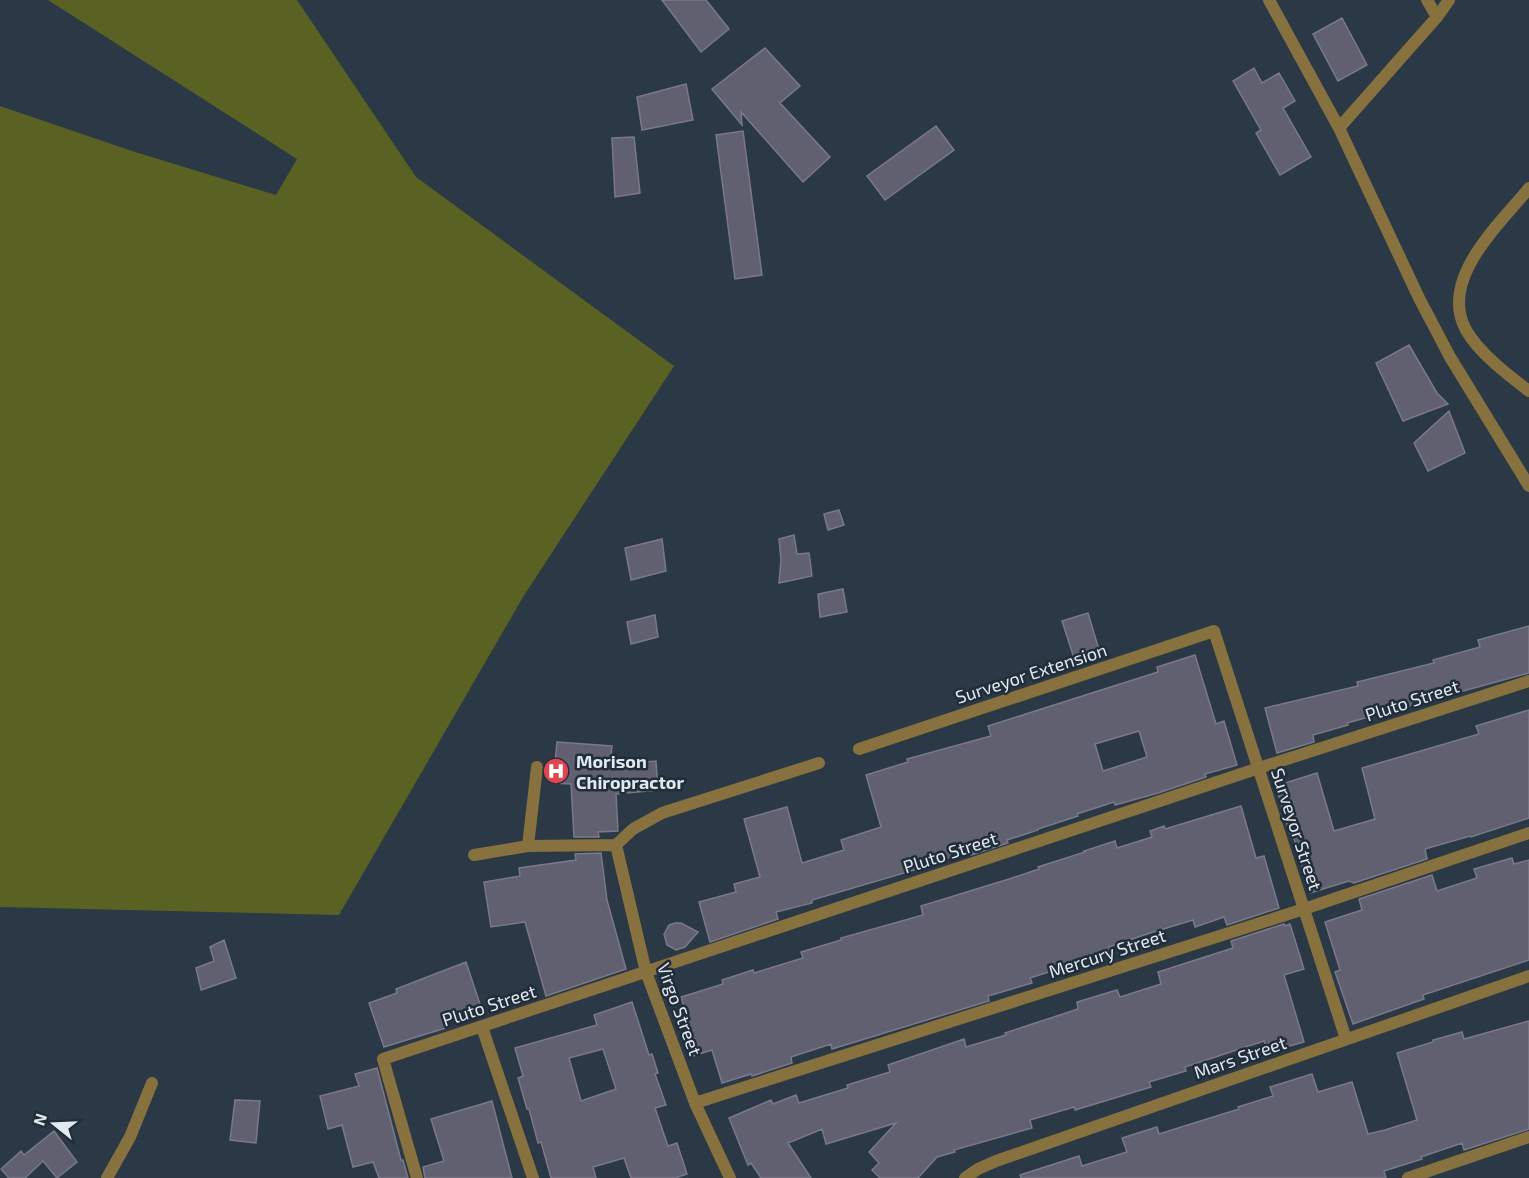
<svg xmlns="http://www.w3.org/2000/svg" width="1529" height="1178" viewBox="0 0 1529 1178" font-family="'Exo 2',sans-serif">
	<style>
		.green { fill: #596223 }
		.building { fill: #606071; stroke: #79798b; stroke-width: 1.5; fill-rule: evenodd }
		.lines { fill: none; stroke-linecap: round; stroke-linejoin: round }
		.minor { stroke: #86713f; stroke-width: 12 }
		.tertiary { stroke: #86713f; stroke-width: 12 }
		.labels { text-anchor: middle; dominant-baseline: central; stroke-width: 5; stroke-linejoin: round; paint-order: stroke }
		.street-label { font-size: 18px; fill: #e1e9f1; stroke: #212e3a }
		.poi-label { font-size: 18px; font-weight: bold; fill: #e1e9f1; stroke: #212e3a; text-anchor: start }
	</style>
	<rect width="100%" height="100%" fill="#2b3845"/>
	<path class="green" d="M48,0H297L416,177L674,366L523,597L339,915L0,907V106L132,151L276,195L297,159Z"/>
	<path class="building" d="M662,0H706L729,29L701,52Z
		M1342,18L1367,65L1338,81L1313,34Z
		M765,48L800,86L780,103L830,157L803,182L741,112L742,125L712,89Z
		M1254,68L1262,83L1279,73L1295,101L1283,108L1311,157L1280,175L1256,133L1261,130L1233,81Z
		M686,84L693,120L642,130L637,97Z
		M936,126L954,150L885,200L867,176Z
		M743,131L762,275L735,279L716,135Z
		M634,137L640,193L615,197L612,138Z
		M1409,345L1437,393L1448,404L1403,421L1376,363Z
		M1449,411L1465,453L1428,471L1414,443Z
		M839,510L844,525L828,530L824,514Z
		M794,535L797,554L809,553L812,576L779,583L781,560L779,539Z
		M662,539L666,571L631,580L625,548Z
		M843,589L847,612L820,617L818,594Z
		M1088,613L1100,653L1075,661L1062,621Z
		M655,615L658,637L631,644L627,622Z
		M1529,626V673L1347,723L1348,725L1313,735L1314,742L1277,753L1265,708L1358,686L1357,682L1434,663L1433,660L1480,647L1478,640Z
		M1195,655L1216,724L1224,721L1237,765L1205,774L1206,777L1158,793L1115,805L1114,802L1077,814L1078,816L1038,829V830L1007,840L1008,843L971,855L970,851L928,864V866L812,900V903L776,912L778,919L710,942L699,902L736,892L734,884L760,877L744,819L787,807L802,863L844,850L841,840L881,827L866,775L908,762L907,759L991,736L988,726L1158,672L1157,667ZM1139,731L1147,757L1103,771L1095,744Z
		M1529,710V818L1471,837L1470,836L1425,849L1427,859L1354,883L1349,881L1310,893L1294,838H1291L1276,786L1317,773L1334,831L1375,819L1362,768L1479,734L1476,726Z
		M557,742L612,746L610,765L656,761L658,790L616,794L618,831L598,832L599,837H574L571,784L553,783Z
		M1241,806L1256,858L1264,856L1279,908L1227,925L1224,917L1195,927L1193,920L1147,934L1109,947L1111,952L1030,978L1032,983L988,996L989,1001L832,1049L831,1044L791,1057L792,1063L752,1076L751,1074L722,1083L712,1050L690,1057L685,1041L693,1038L681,997L723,984L722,980L753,970L754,973L803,958L801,952L841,940V938L923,915L921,906L1009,879L1039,869L1038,867L1085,852L1084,851L1115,841L1117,848L1152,837L1150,831L1164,826L1165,829Z
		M601,853L607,900L626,969L546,996L525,922L491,927L484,882L520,876L519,868L576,860L575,854Z
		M1512,858L1514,864L1529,860V960L1423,995L1424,999L1353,1024L1335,972L1340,970L1325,922L1362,910L1359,899L1432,875L1437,891L1477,878L1474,869Z
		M675,923H681L698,932L685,947L676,950L667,945L664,934L669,925Z
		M1284,924L1285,926L1290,924L1304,969L1284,975L1304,1042L1268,1052L1264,1041L1185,1067L1186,1071L1149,1082L1151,1087L1075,1110L1074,1107L1030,1120L1032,1128L954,1150L955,1152L937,1157L918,1178H880L872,1170L879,1163L869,1152L896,1123L826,1144L822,1129L788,1143L811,1178H761L751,1163L748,1165L729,1118L771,1100L773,1104L796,1095L799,1103L848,1088L847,1085L890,1072L888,1065L964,1039L966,1047L1006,1035L1005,1033L1078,1009L1077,1002L1117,990L1120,997L1161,984L1158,972L1233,948L1231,941Z
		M224,940L236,978L201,990L196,968L214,961L210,947Z
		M466,962L482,1010L447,1022L449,1027L384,1047L369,1003L397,993L396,989Z
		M632,1002L649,1055L652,1054L658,1073L655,1074L666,1105L655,1108L668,1146L677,1143L687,1174L675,1178H631L624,1158L593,1167L596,1178H551L541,1142L538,1143L529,1109H527L518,1078L523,1076L515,1048L597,1025L594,1015ZM603,1049L616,1089L581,1101L569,1058Z
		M1529,1021V1129L1464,1150L1462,1143L1421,1157L1422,1159L1384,1171L1386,1178H1021L1020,1175L1079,1156L1082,1166L1127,1152L1122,1138L1157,1127L1159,1134L1239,1109L1238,1107L1273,1096L1270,1087L1312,1074L1318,1092L1352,1082L1368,1134L1385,1130L1417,1120L1397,1053L1433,1042V1040L1462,1032L1464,1039Z
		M377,1068L401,1160H403L408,1178H379L373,1162L353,1167L342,1125L328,1129L320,1096L359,1086L355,1074Z
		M235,1100L260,1101L256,1143L230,1140Z
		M492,1101L512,1178H425L423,1167L444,1161L431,1119Z
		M54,1131L77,1162L57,1178L43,1161L25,1178H9L1,1169L21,1151L24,1155Z"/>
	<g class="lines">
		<path class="minor" d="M1269,0L1339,128L1419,298L1450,357L1529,486
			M1427,0L1437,17
			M1339,128L1437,17L1449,0
			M859,749L1214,631L1346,1039
			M616,845L646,972L695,1103L730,1178
			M616,845L633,829L662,813L819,763
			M528,846L537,767
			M474,855L528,846L616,845
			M482,1027L533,1178
			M695,1103L1304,909L1529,833
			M107,1178L130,1137L152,1083
			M417,1178L383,1059L1259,768L1529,681
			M965,1178L978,1169L996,1161L1529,976
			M1408,1178L1529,1137"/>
		<path class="tertiary" d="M1529,188C1500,224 1438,279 1466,330C1479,353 1508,375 1529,391"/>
	</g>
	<defs>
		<g id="hospital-disc" transform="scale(1.35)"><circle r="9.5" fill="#e0444e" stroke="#212e3a"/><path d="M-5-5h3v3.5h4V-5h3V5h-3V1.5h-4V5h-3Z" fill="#fff"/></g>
	</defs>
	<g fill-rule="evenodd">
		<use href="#hospital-disc" x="556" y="771"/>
	</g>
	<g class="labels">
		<g class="street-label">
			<text transform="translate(1031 673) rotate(-18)">Surveyor Extension</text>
			<text transform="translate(1412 700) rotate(-18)">Pluto Street</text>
			<text transform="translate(1297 829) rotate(72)">Surveyor Street</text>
			<text transform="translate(950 852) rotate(-18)">Pluto Street</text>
			<text transform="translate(1107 953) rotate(-18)">Mercury Street</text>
			<text transform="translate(489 1005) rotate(-18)">Pluto Street</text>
			<text transform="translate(680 1009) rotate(70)">Virgo Street</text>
			<text transform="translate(1240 1057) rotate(-19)">Mars Street</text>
		</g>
		<g class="poi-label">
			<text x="576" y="761">Morison<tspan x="576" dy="21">Chiropractor</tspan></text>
		</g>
	</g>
	<g transform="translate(54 1124) rotate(288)" stroke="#212e3a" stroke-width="4.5" paint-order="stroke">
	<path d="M0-4.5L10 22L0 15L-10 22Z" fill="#e1e9f1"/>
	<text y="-9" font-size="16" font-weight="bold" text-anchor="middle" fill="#e1e9f1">N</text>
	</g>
</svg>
